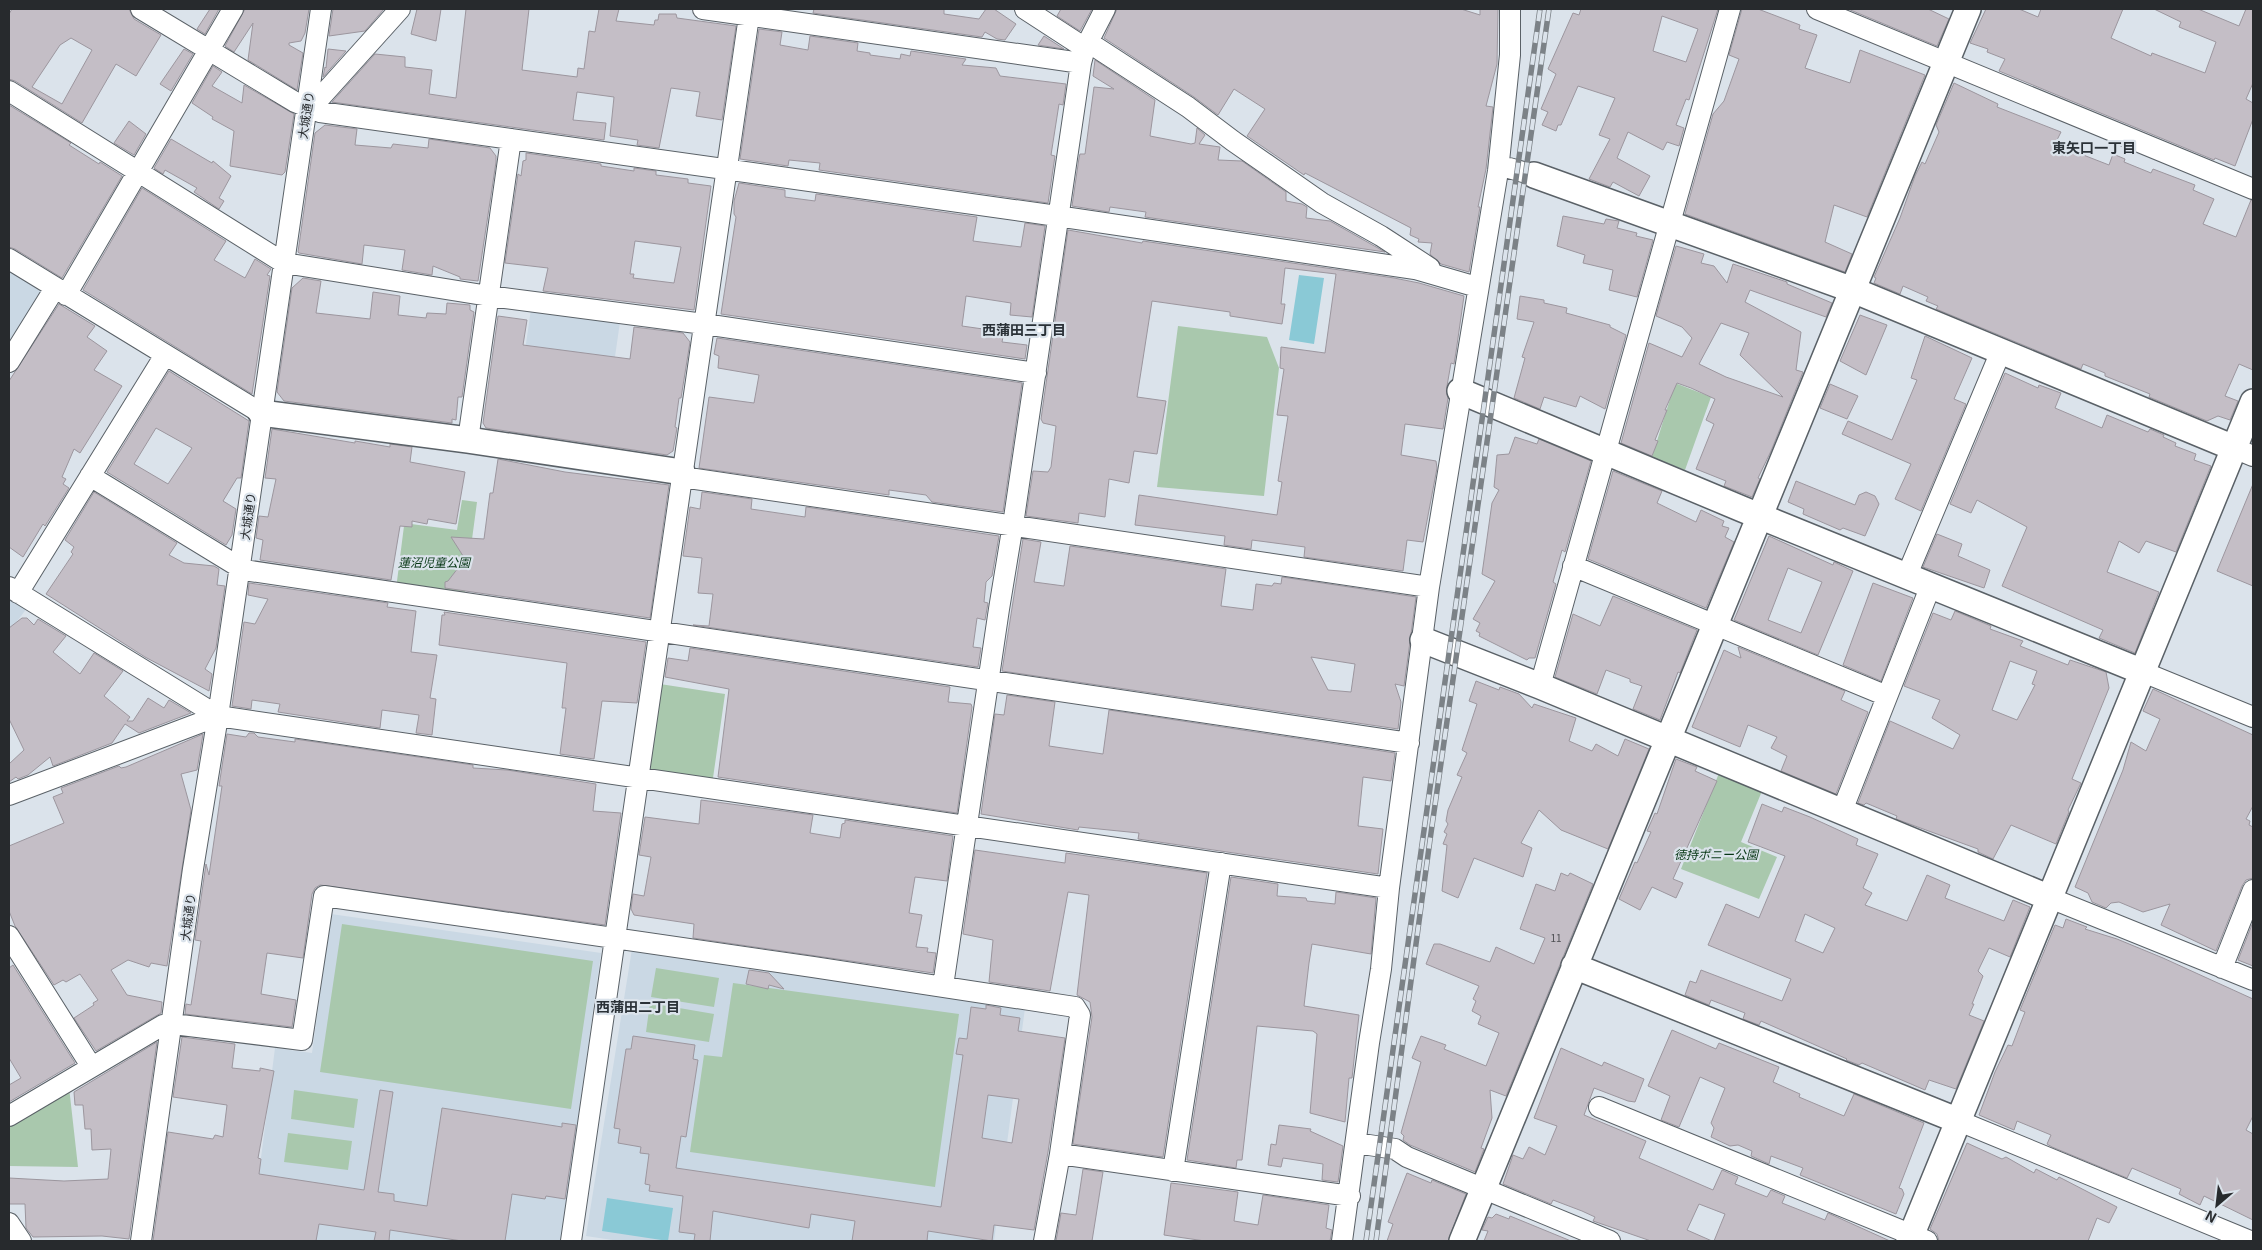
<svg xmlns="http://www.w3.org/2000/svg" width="2262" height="1250" viewBox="0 0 2262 1250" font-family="Georgia,'Noto Sans JP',serif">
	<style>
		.built { fill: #cad8e4 }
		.green { fill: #a9c8ad }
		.water { fill: #8ac9d6 }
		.building { fill: #c4bec6; stroke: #9c969e; fill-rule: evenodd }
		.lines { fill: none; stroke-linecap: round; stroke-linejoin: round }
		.minor-casing { stroke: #5a6167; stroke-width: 22 }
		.tertiary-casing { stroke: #5a6167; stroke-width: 28 }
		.minor { stroke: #fff; stroke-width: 20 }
		.tertiary { stroke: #fff; stroke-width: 25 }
		.rail-casing { stroke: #7c8287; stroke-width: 5.5 }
		.rail { stroke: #dbe3eb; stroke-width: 4; stroke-dasharray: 11; stroke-linecap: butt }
		.labels { text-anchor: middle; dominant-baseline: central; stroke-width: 4.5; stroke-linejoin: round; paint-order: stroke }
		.number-label { font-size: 10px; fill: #4e4f53 }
		.street-label { font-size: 12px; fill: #272a2d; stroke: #dbe3eb }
		.park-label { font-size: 12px; font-style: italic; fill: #063614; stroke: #dbe3eb }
		.neighbourhood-label { font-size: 14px; font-weight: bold; fill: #2a3137; stroke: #dbe3eb }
	</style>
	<rect width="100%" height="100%" fill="#dbe3eb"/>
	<path class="built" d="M9,270L43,293L12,345L9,343Z
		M531,309L620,322L607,412L518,399Z
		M9,597L27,608L9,632Z
		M331,914L601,953L561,1241H229L236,1194L256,1197L275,1048L312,1053Z
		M632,949L1025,1008L994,1241H619L586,1236Z"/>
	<path class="green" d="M1178,326L1267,337L1279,368L1264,496L1157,487Z
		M1675,383L1711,397L1685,470L1652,457Z
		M462,500L477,502L464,599L396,589L404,526L411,524L457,530Z
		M660,684L725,694L712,785L646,775Z
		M1719,773L1762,791L1741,842L1777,857L1759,899L1681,869Z
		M342,924L593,961L571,1109L320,1072Z
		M656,968L719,978L714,1007L651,997Z
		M733,983L959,1014L935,1187L690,1152L704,1055L722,1057Z
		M650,1003L714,1014L709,1042L646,1032Z
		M69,1087L78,1167L9,1166V1119Z
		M294,1090L358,1099L354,1128L291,1119Z
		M288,1133L352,1141L348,1170L284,1162Z"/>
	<path class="water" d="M1299,275L1324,278L1314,344L1289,340Z
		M607,1198L673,1208L668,1241L602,1231Z"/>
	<path class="building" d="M12,9H129L134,19L161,35L136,76L116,64L82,123L15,81L9,79V14ZM71,38L92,50L62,104L32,87L60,45Z
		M210,9H219L205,34L197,29Z
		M245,9H309L305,33L301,41L289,43V45L303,53L297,90L248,60L253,23L234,52L225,46Z
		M333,9H384L365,31L329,36Z
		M417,9H441L436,41L411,34Z
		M466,9H529L522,70L577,77L578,68L584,69L589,31L595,32L599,9H619L616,21L654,25L655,20H658L659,14H676L677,18L736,26L722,120L696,116L700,92L671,88L659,148L637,145L638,140L610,136L614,97L577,92L573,120L606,123L604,140L332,102L375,54L405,57V67L432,70L429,94L456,98Z
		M814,9H944V14L979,19L986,9H994L1016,24L1005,40L997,39L985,32L982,37L813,13Z
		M1061,9H1092L1080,31L1057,16Z
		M1117,9H1461L1480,15V9H1498L1497,64L1486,106L1493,107L1486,169L1478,207H1480L1469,272L1441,264L1430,254L1432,243L1418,242L1419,239L1410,235L1411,228L1305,173L1304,175L1247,136L1265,109L1234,89L1218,115L1194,97L1104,38Z
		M1581,9H1718L1689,100L1686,99L1676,125L1684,128L1679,146L1667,142L1663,150L1628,132L1617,158L1650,176L1639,196L1613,182L1610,187L1589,179L1610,139L1599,135L1615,98L1578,86L1561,125H1558L1556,131L1542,125L1548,112L1541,109L1556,74L1548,69L1573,13L1579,15ZM1662,16L1698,29L1686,62L1653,51Z
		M1742,9H1758L1800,25L1799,29L1817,35L1805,68L1850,83L1860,50L1925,75L1867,217L1834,205L1825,242L1852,254L1845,272L1685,214L1713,114L1724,101L1739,59L1729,55Z
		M1848,9H1928L1949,19L1937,46Z
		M1986,9H2019L2038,17L2041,9H2123L2111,38L2151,56L2152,53L2205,73L2216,42L2179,27L2181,22L2154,9H2198L2239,26L2246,9H2253V83L2246,99L2253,103V119L2235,166L2215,158L2214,160L1999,71L2005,59L1987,52L1988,49L1970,43Z
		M759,29L782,32L780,45L808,50L810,36L858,43L857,51L870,53V55L900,59L901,54L910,56L911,51L966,59L962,65L996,68L1000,76L1066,84L1063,105L1059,104L1051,155L1055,156L1048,203L819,170L820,163L789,160L788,166L740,159Z
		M1044,36L1064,49L1038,45Z
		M184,49L193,54L171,91L160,84Z
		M328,49L346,51L323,77L325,67L326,68Z
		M1095,60L1155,100L1150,136L1191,144L1195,143L1197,128L1205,135L1199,144L1220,147L1218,160L1242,161L1286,192V201L1302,204L1307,207L1306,218L1330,221L1385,252L1145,217L1146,212L1110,207L1109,212L1072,206L1079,158L1080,154H1085L1094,87L1114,89L1093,76Z
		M213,66L222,72L212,86L242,103L244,85L294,114L285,172L282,175L230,166L234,131L212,119L213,117L192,103Z
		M1954,83L1998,104L1997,107L2061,132L2055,144L2109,165L2113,154L2125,159L2124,162L2151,173L2153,169L2195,185L2193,190L2214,199L2203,224L2236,237L2251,200L2253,201V370L2239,364L2225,396L2238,401L2230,420L2218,416L2207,421L2149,397L2150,394L2105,376V373L2083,364L2081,369L1936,309L1938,306L1926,301L1928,297L1903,286L1900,294L1874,283L1876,278L1874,277L1900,218L1915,176L1922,162L1925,164L1939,132L1936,125Z
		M9,105L71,143L69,145L99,164L100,162L122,176L62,278L15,249L9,247Z
		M129,121L146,134L134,155L114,143Z
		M325,125L357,129L355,145L391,148L393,144L428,148L429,139L490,148L496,156V162L478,281L460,279V277L433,266L432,275L402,270L405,250L364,245L362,264L299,253L298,252L315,133Z
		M171,139L212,163L213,161L231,176L219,198L224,201L219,209L194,192L197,188L165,170L163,174L154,168Z
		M526,153L601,164V166L634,171V168L656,171V175L688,179V183L711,186L694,310L543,291L548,268L505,263L518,174L521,176L523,161L526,160ZM635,241L681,247L674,283L633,278L634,274H630Z
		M739,183L785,190V197L815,201L816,194L977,217L973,241L1021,247L1025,223L1045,226L1032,317L1010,315L1011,303L966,296L962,326L1004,332L1002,342L1027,345L1025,359L721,314L736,217L734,214V201Z
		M142,188L226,241L214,260L245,278L255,259L271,269L267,275L270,276L252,394L83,290Z
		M1563,216L1604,224L1606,219L1619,221L1617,228L1637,233L1636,236L1653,240L1637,297L1609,290L1613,270L1583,263L1585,255L1557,246Z
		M1068,230L1142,243L1143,241L1394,278L1419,283L1464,296L1456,352L1454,364L1451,363L1447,386L1448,398L1443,429L1405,424L1401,455L1436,461L1437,468L1423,542L1407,540L1403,571L1304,557L1305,547L1252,540L1251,549L1224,545L1225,536L1135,525L1139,495L1277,515L1282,482L1278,481L1288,416L1277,415L1284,369L1280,368L1281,347L1325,353L1336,274L1285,268L1281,304H1285L1282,324L1230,316V312L1152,301L1137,397L1166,401L1157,454L1134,451L1129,483L1109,479L1105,517L1079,513L1078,523L1026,516L1033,471L1048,472L1051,467L1056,426L1043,423L1041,419Z
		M1676,246L1704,254L1701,263L1714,266L1727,283L1733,264L1787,282V284L1832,303L1826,317L1750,290L1745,302L1801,332L1796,370L1803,372L1771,451L1758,478L1760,479L1752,497L1724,486L1726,481L1696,469L1714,424L1706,420L1715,399L1691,388L1677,383L1665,410H1667L1655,440L1658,441L1652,456L1621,443L1649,343L1682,357L1692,338L1682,327L1656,316ZM1721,323L1749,333L1740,355L1783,397L1726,377L1699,364Z
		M303,278L321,281L316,313L370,319L373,292L400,296L398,315L426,318L427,313L446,314L447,303L470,305V310L474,312L462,397H458L456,420L452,419V423L284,401L277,392L292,288Z
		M1520,296L1544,300V303L1567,308L1566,313L1610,325V327L1626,335L1605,409L1580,396L1576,407L1544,397L1540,409L1514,398L1525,358L1522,357L1534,322L1517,319Z
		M59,304L95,326L87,337L107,351L94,370L122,386L80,453L74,449L62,477L66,479L63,484L69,488L45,526L43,524L23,557L9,547V381Z
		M1860,315L1887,325L1866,375L1840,361Z
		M498,316L527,320L523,345L630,359L634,327L683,333L690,342L681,398H679L675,427L677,428L673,451L667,455L486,428L483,423Z
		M1925,336L1972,358L1954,399L1966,404L1921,511L1895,499L1911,464L1842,434L1848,421L1892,440L1917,380L1911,378Z
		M717,338L1022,383L1003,512L932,502L926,495L889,490V495L699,468L709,397L754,403L759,375L718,368L719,356L714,354Z
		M169,371L249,421L241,478H237L223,501L236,509L232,535L226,545L107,472ZM156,428L192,448L168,484L134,464Z
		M2005,373L2038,388L2039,385L2061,393L2055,408L2102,428L2107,415L2148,432L2150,429L2164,435L2163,437L2176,443L2175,446L2196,454L2194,460L2211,466L2176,552L2146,541L2139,553L2119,541L2107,572L2159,592L2135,653L2099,638L2103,630L2002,586L2027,527L1977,500L1971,513L1950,504Z
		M1830,384L1858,396L1847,419L1820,408Z
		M272,429L355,443V441L390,447V444L412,447L410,462L465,472L456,524L428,519L427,524L412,521V527L400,526L391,580L260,560L263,540L256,538L259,516L268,517L276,479L265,478Z
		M1515,437L1537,444L1539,439L1591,461L1565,552L1562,550L1553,582L1556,584L1535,658H1529L1527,660L1479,636L1480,633L1476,631L1480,623L1473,619L1495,581L1482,574L1492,503L1499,490L1494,487L1497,455L1509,454Z
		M498,459L565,472L669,485L650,618L445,588V582L448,581L465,559L451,537L484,539L490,493H493Z
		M1613,471L1662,491L1657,503L1696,522L1701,510L1724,521L1722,526L1729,528L1725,537L1734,542L1706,608L1588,559Z
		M1796,481L1855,505L1859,495L1866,492L1875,496L1879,504L1865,536L1843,528L1840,530L1803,514L1804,509L1788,502Z
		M2253,484V586L2217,571Z
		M94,492L177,543L169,555L184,563L214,566L219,569L217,585L225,586L216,648L205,669L212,674L209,691L145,657L46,594L73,554L71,552L74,547L65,540Z
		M702,492L752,499L751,509L805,517L806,507L999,536L992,576L986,582L984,602L988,603L985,620L977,618L973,647L981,648L978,667L693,625L709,626L713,594L698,593L702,558L683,556L690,507L700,509Z
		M1937,534L1962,544L1958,556L1990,570L1984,588L1923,567Z
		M1769,536L1833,565L1834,562L1853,571L1818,655L1734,620ZM1788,568L1822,582L1801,633L1768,620Z
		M1023,539L1041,542L1034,582L1064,586L1070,546L1226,569L1221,606L1253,610L1256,584L1272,586L1274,583L1281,584L1282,577L1416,597L1404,686L1395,684L1401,702L1398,729L1002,671ZM1311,657L1355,664L1351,692L1328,690Z
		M249,583L388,603L387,607L416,611L411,652L437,655L430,698L436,699L432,735L416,733L419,715L382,710L380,728L278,712L280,704L252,700L251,709L232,706L244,622L255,624L268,599L248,595Z
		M1873,583L1913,598L1881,681L1843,665Z
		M1613,596L1697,630L1680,673L1678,672L1660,720L1633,709L1642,686L1630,682V679L1606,670L1597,694L1555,677L1573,614L1600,626Z
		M1955,611L1991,626L1990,629L2023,641L2020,646L2068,665L2070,660L2106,672L2109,688L2072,779L2081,783L2068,810L2069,812L2056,844L2011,825L1993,859L1978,852V849L1915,826L1896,819L1897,816L1866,803L1864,805L1858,803L1890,721L1953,749L1960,735L1932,718L1940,700L1904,686L1933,613L1951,620ZM2010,661L2037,671L2032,684L2035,685L2017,720L1992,710Z
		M444,612L646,642L637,703L602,701L594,759L560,754L566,708H562L567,663L439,645L442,615H445Z
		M22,618H27L34,625L38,619L66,636L53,652L80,674L94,653L123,671L104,696L130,717L127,721H133L148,698L164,708L169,700L191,713L139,733L125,724L112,743L53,766L50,757L28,775L18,779L16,777L9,782V764L24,750L9,719V628Z
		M1738,647L1845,691L1841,700L1868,712L1836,794L1781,771L1787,756L1771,748L1777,737L1748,725L1740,747L1692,727L1724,650L1741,658Z
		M690,648L950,687L948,702L971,704L972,707L957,813L718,777L729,689L665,677L668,658L688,661Z
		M1476,681L1499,690L1500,687L1519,694L1532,708L1534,704L1576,718L1569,741L1592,751L1596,744L1618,756L1625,739L1649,749L1608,849L1561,830L1539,810L1521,843L1532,848L1523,877L1474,858L1458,898L1442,891L1447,845L1443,844L1447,834L1444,832L1448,824L1446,821L1448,810L1462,777L1457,775L1467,753L1462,750L1477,704L1469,701Z
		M2153,689L2253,735V806L2246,819L2250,821L2249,825L2253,827V878L2246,880L2242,886L2216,951L2161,925L2170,904L2143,912L2119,902L2111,903L2106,908L2092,902L2088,893L2075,887L2123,770L2131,742L2146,751L2160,719L2143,711Z
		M1007,695L1055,702L1049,746L1103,754L1109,710L1395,753L1391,781L1363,777L1358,826L1383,829L1378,874L1138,839L1139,833L1079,827L1078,830L981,814L995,714L1004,715Z
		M249,733H254L258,737L295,742V739L473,765V768L507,770L596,784L593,811L621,813L605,925L320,885L315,888L312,894L303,958L267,953L261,994L296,1000L292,1027L185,1014L186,1004L191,1005L201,941L195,940L206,864L209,875L222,786H219L227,734L246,737Z
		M203,734L197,770L181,774L191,810L167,966L151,963L149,967L128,960L111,970L127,995L162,1002L161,1013L96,1051L74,1018L94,1005L93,1003L98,1000L80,974L66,982L63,980L54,985L15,926L9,911V846L64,823L53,797L63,793L61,788L119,766L121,768L126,767Z
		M1676,759L1697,767L1695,771L1717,781L1673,879L1683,883L1676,898L1652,887L1640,910L1619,899L1635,862L1637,863L1651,832L1647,831L1655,813L1657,814Z
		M701,800L813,815L810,833L840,838L842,824L845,823V820L953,836L947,881L915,877L909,913L922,915L916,947L928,948L927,952L936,953L933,973L693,938L694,924L634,915L631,909L633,894L644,896L651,857L639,855L645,817L699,824Z
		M1762,804L1782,812L1784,807L1810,817L1858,839L1856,845L1878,854L1863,888L1872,893L1865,905L1907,921L1927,875L1950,885L1945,898L2004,921L2013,900L2030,907L2010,957L1989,948L1978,971L1983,976L1972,1004H1974L1969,1015L1984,1021L1956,1089L1929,1080L1925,1090L1862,1063L1859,1065L1846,1060L1847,1059L1761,1021L1759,1025L1743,1019L1745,1013L1711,1000L1709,1005L1685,995L1690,981L1696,983L1701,970L1782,1001L1791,979L1708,945L1726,904L1759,918L1785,856L1748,842ZM1805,914L1835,928L1823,953L1795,941Z
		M975,850L1065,863L1066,853L1207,873L1163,1157L1073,1144L1092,1017L1090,1002L1077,995L1089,895L1068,892L1050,991L989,982L993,940L963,934Z
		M1561,873L1568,876L1570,873L1593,884L1506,1096L1490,1090L1492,1118L1481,1148L1484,1149L1475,1172L1410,1145L1403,1140L1404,1136L1401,1133L1421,1062L1412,1058L1421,1036L1446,1045L1444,1049L1486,1066L1499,1033L1478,1024L1481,1016L1472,1011L1476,1001L1473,999L1479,986L1426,964L1434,944H1440L1490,962L1496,947L1534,964L1545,938L1520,929L1536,884L1555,891Z
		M1231,877L1278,884L1277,896L1306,898L1307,901L1335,904L1336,892L1376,898L1371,954L1312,944L1309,963L1304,1006L1359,1015L1352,1078H1349L1345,1122L1310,1113L1317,1034L1313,1031L1257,1026L1242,1160H1237L1236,1168L1187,1160Z
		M2066,919L2087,927L2085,929L2117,939L2163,958L2253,999V1116L2246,1130L2253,1134V1220L2204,1196L2200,1205L2179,1194L2181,1189L2132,1168L2127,1178L2052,1147L2047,1144L2051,1135L2017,1121L2014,1130L1979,1115L1995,1072L2008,1045L2012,1046L2025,1012L2020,1010L2055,925L2063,928Z
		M2253,922V966L2238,960Z
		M13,965L75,1063L9,1102V1085L21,1078L9,1058V968Z
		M749,970L769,973L784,989L769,985L768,989L746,984Z
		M986,1005L1001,1008L1000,1015L1020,1018L1018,1031L1065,1038L1048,1152L1034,1230L994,1225L992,1241L928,1231L927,1241H852L855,1221L811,1214L809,1228L713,1211L710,1241H694L695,1234L679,1232L683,1196L649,1191L650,1185L645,1184L649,1154L640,1153L641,1147L618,1143L620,1129L614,1128L626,1049H631L633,1036L695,1045L693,1059L698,1060L686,1137L681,1136L676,1168L941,1207L963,1055L956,1054L959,1038L967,1039L971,1007L986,1009ZM988,1095L1019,1099L1012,1143L982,1138Z
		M1672,1030L1716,1049L1719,1043L1779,1067L1773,1082L1800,1094L1799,1097L1844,1116L1854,1094L1924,1123L1899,1188L1902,1189L1904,1194L1896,1214L1800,1175L1803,1168L1771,1156L1769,1164L1751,1156L1752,1151L1738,1145L1730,1146L1711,1137L1714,1128L1711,1123L1725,1088L1700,1077L1679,1127L1661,1120L1670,1096L1648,1086Z
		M182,1037L235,1044L232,1068L260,1071V1068L274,1071L258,1158L261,1159L259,1174L364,1190L380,1090L393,1092L378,1192L394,1194V1201L427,1206L442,1108L562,1127V1123L576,1125L565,1199L546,1196L545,1199L512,1194L505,1241H462L390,1230L389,1241H374L376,1232L319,1224L316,1241H153L168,1132L213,1139L215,1135L223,1137L227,1105L173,1097Z
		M157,1042L129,1239L102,1236L33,1237L26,1228L25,1204H9V1178L64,1181L108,1179L111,1149L92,1150L91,1129H85L83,1105H75L74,1092Z
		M1561,1048L1602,1066L1604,1062L1644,1079L1635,1102L1628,1101L1594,1088L1584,1115L1646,1141L1639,1158L1713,1190L1722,1170L1738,1177L1735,1184L1767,1197L1771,1190L1785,1196L1782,1203L1825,1220L1828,1213L1890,1241H1714L1725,1214L1699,1204L1687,1230L1712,1241H1651L1593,1221L1595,1217L1582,1211L1553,1200L1551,1204L1503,1184L1513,1155L1523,1159L1529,1147L1545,1155L1557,1126L1534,1118Z
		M1279,1125L1311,1129L1310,1131L1343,1146L1338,1182L1322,1180L1323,1164L1283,1158L1281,1167L1268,1165L1271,1144L1276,1145Z
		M1967,1143L2002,1159L2006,1157L2034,1173L2036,1169L2057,1180L2059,1177L2117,1207L2109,1223L2097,1218L2088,1241H1939L1937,1234L1930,1229Z
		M1083,1169L1103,1172L1092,1241H1056L1061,1213L1076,1215Z
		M1407,1173L1431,1183L1432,1180L1466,1194L1448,1241H1387L1393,1224L1388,1222Z
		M1171,1183L1238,1192L1234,1221L1258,1225L1263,1195L1329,1205L1326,1228L1332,1230L1330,1241H1205L1164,1235Z
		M1496,1214L1509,1219L1510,1216L1571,1241H1484L1488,1231L1482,1230L1488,1217L1492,1218Z"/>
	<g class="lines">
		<g class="minor-casing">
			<path id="minor" d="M141,9L295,102L320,112L1050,215L1415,269L1477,287
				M703,9L1081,63
				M1025,9L1085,48
				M1817,9L2253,189
				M1088,42L1188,107L1233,141L1322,203L1381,236L1430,268
				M9,91L284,263L489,296L704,324L1036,373
				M307,107L319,99L400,9
				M1509,168L1534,175
				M9,259L261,413
				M66,295L233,9
				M9,362L55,288
				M468,440L511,139
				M2234,448L2253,456
				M90,476L244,570L1409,743
				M682,477L1429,587
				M1573,566L1887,696
				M1907,575L2001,351
				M9,587L218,716
				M18,593L165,355
				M2143,672L2253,717
				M1540,686L1730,9
				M9,795L218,716L1389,888
				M1842,811L1931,585
				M2050,898L2253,980
				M9,936L91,1066
				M2222,968L2253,890
				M943,986L999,609L1014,518L1081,63L1085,48L1105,9
				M1599,1107L1927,1241
				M9,1116L163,1025L173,1024L302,1040L324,896L813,967L1075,1007L1080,1015L1060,1154L1044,1241
				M1959,1121L2250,1241
				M1356,1143L1395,1149L1407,1157L1610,1241
				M1060,1154L1350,1196
				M1173,1171L1221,863
				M9,1223L21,1241
				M141,1241L193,869L218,716L321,9
				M571,1241L749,16L752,9
				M1342,1241L1369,1043L1381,969L1389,888L1429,587L1498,171L1510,55V9"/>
		</g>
		<g class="tertiary-casing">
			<path id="tertiary" d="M1534,175L1853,290L2234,448
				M1460,391L1742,509L2143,672
				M261,413L468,440L682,472
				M1423,640L1540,686L2050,898
				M1574,966L1959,1121
				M1462,1241L1968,9
				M1909,1241L2253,402"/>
		</g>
		<use href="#minor" class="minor"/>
		<use href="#tertiary" class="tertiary"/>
		<g class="rail-casing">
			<path id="rail" d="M1366,1241L1540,9
				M1376,1241L1430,840L1549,9"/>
		</g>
		<use href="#rail" class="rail"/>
	</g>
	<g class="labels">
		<g class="number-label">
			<text x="1556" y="937">11</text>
		</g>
		<g class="street-label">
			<text transform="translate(305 115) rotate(-81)">大城通り</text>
			<text transform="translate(247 516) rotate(-82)">大城通り</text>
			<text transform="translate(187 917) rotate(-83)">大城通り</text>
		</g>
		<g class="park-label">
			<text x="434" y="561">蓮沼児童公園</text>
			<text x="1716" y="853">徳持ポニー公園</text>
		</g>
		<g class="neighbourhood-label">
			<text x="2094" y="147">東矢口一丁目</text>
			<text x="1024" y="329">西蒲田三丁目</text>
			<text x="638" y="1006">西蒲田二丁目</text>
		</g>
	</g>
	<rect width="2262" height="1250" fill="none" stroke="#272a2d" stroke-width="20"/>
	<g transform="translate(2217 1205) rotate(208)" stroke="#dbe3eb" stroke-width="4" paint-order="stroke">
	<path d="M0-4L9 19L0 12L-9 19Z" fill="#272a2d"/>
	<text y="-8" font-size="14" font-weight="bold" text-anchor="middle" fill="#272a2d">N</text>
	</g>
</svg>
